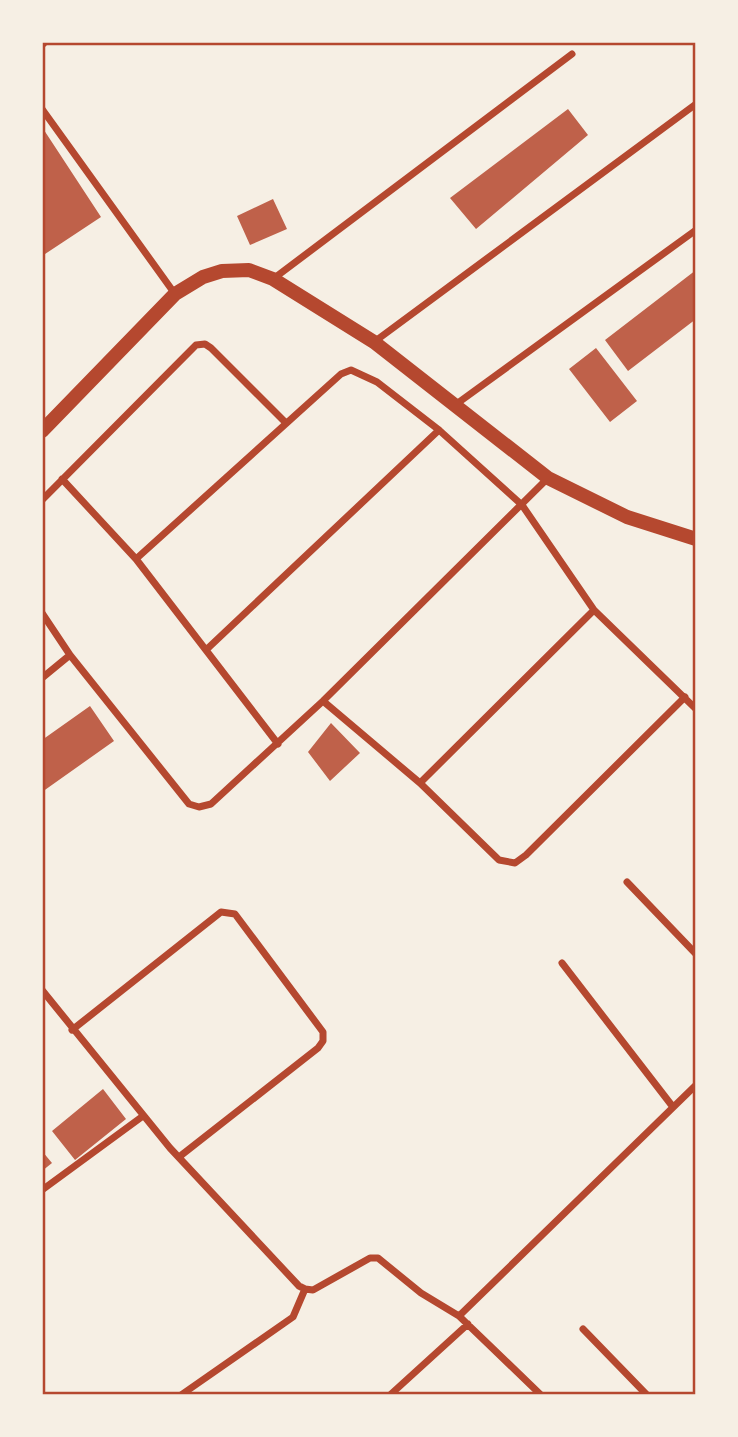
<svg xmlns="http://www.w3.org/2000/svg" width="738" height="1437" viewBox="0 0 738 1437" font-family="'PT Sans',sans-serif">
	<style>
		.building { fill: #bf614a }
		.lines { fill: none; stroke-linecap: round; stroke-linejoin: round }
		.minor { stroke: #b5482f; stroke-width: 7 }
		.secondary { stroke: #b5482f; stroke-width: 14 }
		.neatline { fill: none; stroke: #b5482f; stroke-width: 2.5 }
	</style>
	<rect width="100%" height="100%" fill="#f6efe4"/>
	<path class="building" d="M568,109L588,135L476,229L450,198Z
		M42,127L101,217L42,256Z
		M273,199L287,229L250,245L237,216Z
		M696,270V319L628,371L605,340Z
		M596,348L637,401L610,422L569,369Z
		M90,706L114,741L42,792V740Z
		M331,723L360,753L330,781L308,752Z
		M103,1089L126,1119L75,1160L52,1131Z
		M42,1151L52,1163L42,1171Z"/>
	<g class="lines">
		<path class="minor" d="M42,45L45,42
			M42,109L175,294
			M273,279L572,54
			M374,342L696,104
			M455,405L696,230
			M62,479L136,559L278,744
			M42,500L196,345L205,344L211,348L286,423
			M136,559L341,374L351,370L377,382L439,430L522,505L594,610L696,709
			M42,613L70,655L189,804L199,807L211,804L323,701L548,478
			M206,650L439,430
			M42,678L70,655
			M323,701L420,783L499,860L515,863L526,855L685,697
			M420,783L594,610
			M627,882L696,954
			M562,963L673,1107
			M42,990L170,1148L299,1286L305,1289
			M72,1030L221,912L235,914L323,1032V1041L318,1048L179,1157
			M42,1190L143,1116
			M305,1289L313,1290L370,1258H378L421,1293L459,1316L541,1395
			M459,1316L696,1085
			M583,1329L647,1395
			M42,1394L43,1395
			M181,1395L293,1317L305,1289
			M390,1395L468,1324"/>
		<path class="secondary" d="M42,431L175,294L203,277L222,271L249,270L273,279L374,342L548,478L627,517L696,539"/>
	</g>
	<rect width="738" height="1437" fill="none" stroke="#f6efe4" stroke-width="88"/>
	<rect x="44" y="44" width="650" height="1349" class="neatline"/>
</svg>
